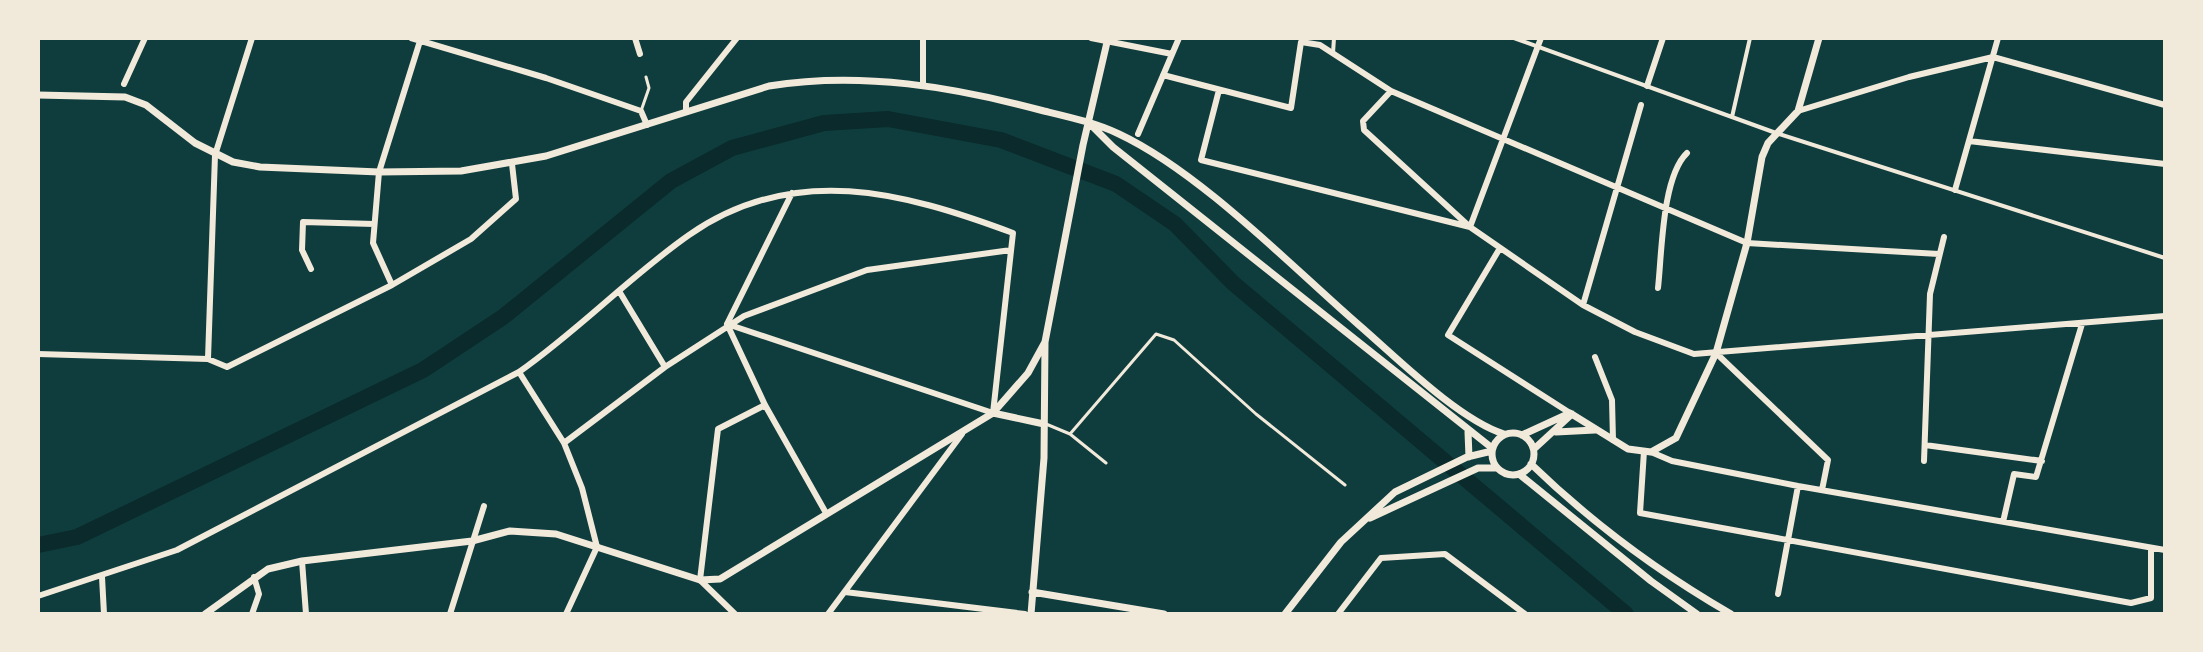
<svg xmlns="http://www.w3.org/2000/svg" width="2203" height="652" viewBox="0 0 2203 652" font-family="Roboto,sans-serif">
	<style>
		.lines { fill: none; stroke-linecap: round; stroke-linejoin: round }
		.river { stroke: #0a2a2b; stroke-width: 16 }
		.service { stroke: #f1e9da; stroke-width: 3 }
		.pedestrian { stroke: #f1e9da; stroke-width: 4 }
		.minor { stroke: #f1e9da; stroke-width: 6 }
		.tertiary { stroke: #f1e9da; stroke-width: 7 }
	</style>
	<rect width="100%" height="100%" fill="#0f3d3e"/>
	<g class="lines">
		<path class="river" d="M38,545L77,537L423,370L503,317L671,181L732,148L824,123L888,119L1001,140L1116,184L1175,224L1233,283L1626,614"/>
		<path class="service" d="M641,111L649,88L646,77
			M1046,424L1070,434L1106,463
			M1070,434L1156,334L1174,340L1256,414L1345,485"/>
		<path class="pedestrian" d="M1514,38L1776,133L2165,258
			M1333,53L1334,38
			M1732,117L1750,38"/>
		<path class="minor" d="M411,38L546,78L641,111L647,125
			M635,38L640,54
			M1091,38L1172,54
			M1163,75L1291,108L1301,42L1320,45L1391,91L1747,243L1939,254
			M124,84L145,38
			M923,86V38
			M1647,86L1663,38
			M1219,90L1201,160L1470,227L1583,305L1635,332L1694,354L2165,316
			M1391,91L1363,121L1364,130L1470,227L1541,38
			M1798,111L1909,77L1993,57L2165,105
			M686,112V102L737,38
			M1138,134L1179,38
			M1969,141L2165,164
			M1955,190L1998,38
			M1500,248L1448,335L1570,413
			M311,269L302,250L303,222L374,224
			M392,285L373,243L379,172L420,41
			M1658,288C1662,252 1662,177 1687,153
			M619,291L665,367
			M1583,305L1641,105
			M727,324L765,405L826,513
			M727,324L792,193
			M1716,353L1828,460L1822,490
			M38,354L208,359L227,367L392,285L471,239L516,199L512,164
			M1595,357L1612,400L1613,440
			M208,359L215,155L252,38
			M519,372L564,443L582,488L597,547L566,614
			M564,443L665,367L744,316L867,270L1011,250
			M1925,445L2042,461
			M1644,451L1640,513L2131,603L2151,598V548
			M1651,452L1672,461L1798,486L2165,550
			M1924,461L1930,294L1944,237
			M2003,522L2014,474L2036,477L2082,324
			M302,561L306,614
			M102,577L104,614
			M845,592L1025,614
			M1778,594L1798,486
			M38,596L177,550L519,372C579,330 629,277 689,235C794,162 903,192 1013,233L993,413L727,324
			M252,614L259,594L254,577
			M450,614L484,506
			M735,614L700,580L718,429L765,405
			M828,614L962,434
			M1338,614L1381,558L1445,554L1525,614"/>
		<path class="tertiary" d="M38,95L125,97L146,105L195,143L233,162L260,167L379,172L461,171L546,156L769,86C861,71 955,87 1044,111C1069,117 1096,123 1119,134C1200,172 1291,266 1360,326C1397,358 1459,420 1504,434
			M1090,124L1113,147L1492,448
			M993,413L1044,424
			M1468,432L1469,457
			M1556,432L1595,430
			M1492 454a21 21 0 1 1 42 0a21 21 0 1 1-42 0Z
			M1522,435L1570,413L1628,449L1651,452L1676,438L1716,353L1747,243L1762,157L1768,143L1798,111L1819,38
			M1534,449L1572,414
			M1531,464C1590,521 1660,573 1731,614
			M1519,474L1651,581L1697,614
			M1370,518L1478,468H1497
			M1032,592L1164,614
			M205,614L268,569L302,561L472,541L510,531L556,534L700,580L720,579L993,413L1028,373L1045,342
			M1031,614L1044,458L1045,342L1083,145L1108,38
			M1285,614L1341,542L1395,492L1467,457L1492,451"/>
	</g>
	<rect width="2203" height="652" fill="none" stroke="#f1e9da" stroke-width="80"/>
</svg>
